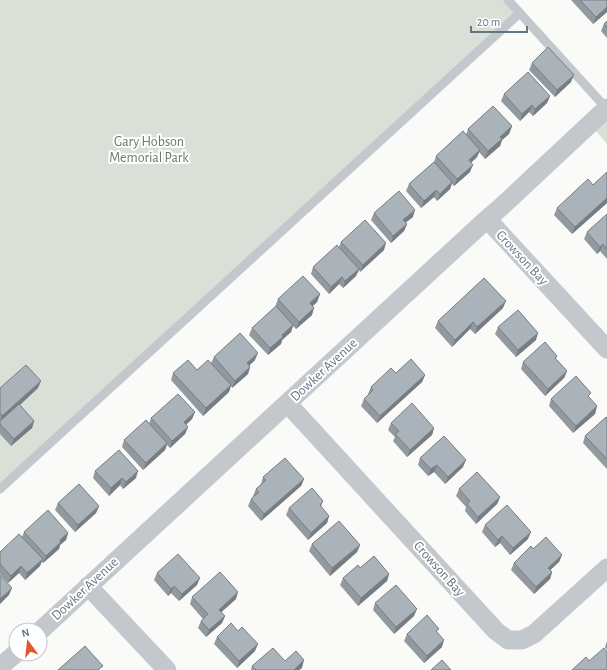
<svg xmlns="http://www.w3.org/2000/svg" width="607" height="670" viewBox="0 0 607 670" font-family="'Alegreya Sans',sans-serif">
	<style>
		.green { fill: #dadfd7 }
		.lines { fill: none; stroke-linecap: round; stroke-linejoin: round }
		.lane { stroke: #c3c8cc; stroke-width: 9 }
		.street { stroke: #c3c8cc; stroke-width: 19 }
		.wall { fill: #929a9f }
		.shaded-wall { fill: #777d82 }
		.building { fill: #aab3b9; stroke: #777d82 }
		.labels { text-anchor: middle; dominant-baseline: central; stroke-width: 4; stroke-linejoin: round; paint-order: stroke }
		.park-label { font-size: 14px; fill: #687a64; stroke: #fff }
		.street-label { font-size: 14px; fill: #657683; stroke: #fff }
	</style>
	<rect width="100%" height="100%" fill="#fafaf8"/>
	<path class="green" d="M0,0H508L520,13L0,489Z
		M607,108V144L590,124Z"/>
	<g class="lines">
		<path class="lane" d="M508,0L607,109
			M0,489L520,13"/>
		<path class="street" d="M487,219L607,349
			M287,403L496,631L508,640H522L534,634L607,568
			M88,586L167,670
			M40,631L487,219L500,208L607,108
			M0,667L16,653"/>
	</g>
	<path class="wall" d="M571,0H607V12L593,24Z
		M607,21V38L601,31L604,24Z
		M532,63L571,82L555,97L529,70Z
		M504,94L550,96L547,103L533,116L529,112L520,121L501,101Z
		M512,126L509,134L502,140L500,146L485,159L479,152L477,157L471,163L470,172L454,186L452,184L450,189L437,201L434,197L421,208L406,191L409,184L434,162L436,156L466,135L468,129Z
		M607,172V203L572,234L554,215L557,208L593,185Z
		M374,213L413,217L405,223L407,224L404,231L391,243L371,220Z
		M607,214V259L600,251L597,254L584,239L587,232Z
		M341,242L384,250L360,272L359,270L356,276L343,288L339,284L329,294L311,274L313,267L339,247Z
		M320,294L317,302L313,306L312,315L296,329L293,326L291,332L282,340L281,344L268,355L249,335L252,328L275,307L278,299Z
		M503,308L475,334L470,329L452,347L435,328L438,321Z
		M498,327L536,340L516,357L495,334Z
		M557,356L556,359L567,371L564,378L545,396L521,369L523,362Z
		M214,357L255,360L249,366L250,367L248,374L232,388L231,386L229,392L203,416L171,380L173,373L197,370L211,363Z
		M396,373L425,375L422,382L377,423L361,406L364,399L369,394H368L371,387Z
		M0,388H38L20,405L34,421L32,428L11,446L0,434Z
		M589,398L597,406L595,414L573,433L549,406L551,399Z
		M195,412L192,419L186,425L188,427L185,434L170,448L167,445L165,450L143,470L122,447L124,440L149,424L151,418Z
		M607,418V469L583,443L585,436Z
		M391,423L434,428L432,435L407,457L393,441L395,437L388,430Z
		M420,458L463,467L445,484L434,472L428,476L418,465Z
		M95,471L136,478L123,489L120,485L109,496L93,478Z
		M263,477L304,479L301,486L261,521L248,506L251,499L254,497L253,496L256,489L261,484Z
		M459,489L500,497L497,504L476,524L465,511L466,507L456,496Z
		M323,501L321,507L329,516L327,523L308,540L286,515L289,508Z
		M58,503L99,506L96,513L75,532L55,510Z
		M485,525L528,539L510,555L500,543L495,547L482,532Z
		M24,532L68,533L66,540L60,545L59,549L43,563L41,561L40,566L25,580L19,573L8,583L0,574V552L22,537Z
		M312,544L360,545L357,552L330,576L309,551Z
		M533,549L562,555L559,562L550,570L552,572L550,579L534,594L511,570L514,563Z
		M360,568L389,574L387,581L358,606L340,585L343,578Z
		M157,573L197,585L179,601L171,593L168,596L154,580Z
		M192,597L236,599L221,612L225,616L222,623L206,637L198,628L201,621L203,619L190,604Z
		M375,603L414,616L394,634L373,610Z
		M438,633L442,647L424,663L404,641L407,634Z
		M217,637L255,651L237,668L214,644Z
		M607,641V650L605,647Z
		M285,661L302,668L299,670H251L252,666Z"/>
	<path class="shaded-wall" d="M607,7V12L593,24L596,17Z
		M574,75L571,82L555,97L557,90Z
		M550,96L547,103L533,116L535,109Z
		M532,105L529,112L520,121L522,114Z
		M512,126L509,134L502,140L500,146L485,159L488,151L500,137Z
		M480,150L477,157L466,167L469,160Z
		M473,165L470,172L454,186L457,179Z
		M452,182L450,189L437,201L440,194Z
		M436,190L434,197L421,208L424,201Z
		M607,198V203L572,234L575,227Z
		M415,210L413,217L400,227L403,220Z
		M407,224L404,231L391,243L393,236Z
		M386,243L384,250L360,272L363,265Z
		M603,244L600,251L597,254L600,247Z
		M359,269L356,276L343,288L345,281Z
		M342,277L339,284L329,294L331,287Z
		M320,294L317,302L308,310L310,303Z
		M506,301L503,308L475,334L477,327Z
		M314,308L312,315L296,329L299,322Z
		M473,322L470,329L452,347L455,340Z
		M293,325L291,332L282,340L281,344L268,355L270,348L282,335Z
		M538,333L536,340L516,357L518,350Z
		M258,353L255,360L244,370L247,363Z
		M250,367L248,374L232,388L235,381Z
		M567,371L564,378L545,396L548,389Z
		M425,375L422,382L377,423L380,416Z
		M41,381L38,388L0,423L2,416Z
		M231,385L229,392L203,416L206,408Z
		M597,406L595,414L573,433L576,426Z
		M195,412L192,419L181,429L184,422Z
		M34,421L32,428L11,446L14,439Z
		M188,427L185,434L170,448L172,441Z
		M434,428L432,435L407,457L410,450Z
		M167,443L165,450L143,470L146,463Z
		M466,460L463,467L445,484L448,477Z
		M437,465L434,472L428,476L431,469Z
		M138,471L136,478L123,489L126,482Z
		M122,478L120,485L109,496L111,488Z
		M304,479L301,486L261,521L264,514Z
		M500,497L497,504L476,524L478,517Z
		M99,506L96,513L75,532L78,525Z
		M329,516L327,523L308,540L311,533Z
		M531,532L528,539L510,555L513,548Z
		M68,533L66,540L60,545L59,549L43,563L46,556L60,540Z
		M502,536L500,543L495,547L498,540Z
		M360,545L357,552L330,576L332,568Z
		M562,555L559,562L545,575L548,568Z
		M43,559L40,566L25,580L27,573Z
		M21,566L19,573L8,583L11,576Z
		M552,572L550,579L534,594L536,587Z
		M389,574L387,581L358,606L361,598Z
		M200,578L197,585L179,601L182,594Z
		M174,586L171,593L168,596L171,589Z
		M12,588L9,595L0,604V599Z
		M238,592L236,599L216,617L219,610Z
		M417,609L414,616L394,634L396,627Z
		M225,616L222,623L206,637L209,630Z
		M444,640L442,647L424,663L427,656Z
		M258,644L255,651L237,668L239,661Z
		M304,660L302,668L299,670H294Z"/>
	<path class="building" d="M580,0H607V7L596,17Z
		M607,21V28L604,24Z
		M548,47L574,75L557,90L532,63Z
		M528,72L550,96L535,109L532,105L522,114L504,94Z
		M493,106L512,126L500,137L502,139L488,151L468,129Z
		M463,131L480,150L469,160L473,165L457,179L436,156Z
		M434,162L452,182L440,194L436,190L424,201L409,184Z
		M607,172V198L575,227L557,208L588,179L593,185Z
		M399,191L415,210L403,220L407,224L393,236L374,213Z
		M607,214V249L603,244L600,247L587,232Z
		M365,220L386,243L363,265L341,242Z
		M337,245L359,269L345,281L342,277L331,287L313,267Z
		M303,276L320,294L310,303L314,308L299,322L278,299Z
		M484,278L506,301L477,327L473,322L455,340L438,321Z
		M276,306L293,325L282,335L283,337L270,348L252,328Z
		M518,310L538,333L518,350L498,327Z
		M240,333L258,353L247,363L250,367L235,381L214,357Z
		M545,342L557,356L555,358L567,371L548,389L523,362Z
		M411,359L425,375L380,416L364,399L373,390L371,387L391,368L396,373Z
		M188,360L197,370L208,360L231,385L206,408L173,373Z
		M26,365L41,381L2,416L0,413V388Z
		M576,376L591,393L588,396L597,406L576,426L551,399Z
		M178,394L195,412L184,422L188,427L172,441L151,418Z
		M412,403L434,428L410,450L395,434L399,431L391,423Z
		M19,404L34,421L14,439L0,424V421Z
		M606,417L607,418V459L585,436Z
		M146,420L167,443L146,463L124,440Z
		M444,436L466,460L448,477L437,465L431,469L420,458Z
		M119,450L138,471L126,482L122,478L111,488L95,471Z
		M285,458L304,479L264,514L251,499L259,492L256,489L266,480L263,477Z
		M477,472L500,497L478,517L467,504L470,501L459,489Z
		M79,484L99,506L78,525L58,503Z
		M312,488L323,501L320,505L329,516L311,533L289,508Z
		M507,505L531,532L513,548L502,536L498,540L485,525Z
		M48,510L68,533L60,540L61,542L46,556L24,532Z
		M339,521L360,545L332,568L312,544Z
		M19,534L43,559L27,573L21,566L11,576L0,564V552Z
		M546,537L562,555L548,568L552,572L536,587L514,563L531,546L533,549Z
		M178,554L200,578L182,594L174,586L171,589L157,573Z
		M374,556L389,574L361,598L343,578L358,565L360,568Z
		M220,572L238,592L219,610L225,616L209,630L201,621L208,614L192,597Z
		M0,575L12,588L0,599Z
		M396,585L417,609L396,627L375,603Z
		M427,615L439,629L436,631L444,640L427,656L407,634Z
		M231,623L238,631L242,627L258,644L239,661L217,637Z
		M85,646L103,666L98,670H58Z
		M273,648L285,661L296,651L304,660L294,670H256L252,666Z
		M604,648L607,652V670H572L586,657L589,661Z
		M442,660L451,670H431Z"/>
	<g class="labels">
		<g class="park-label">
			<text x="149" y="142">Gary Hobson<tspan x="149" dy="16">Memorial Park</tspan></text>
		</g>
		<g class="street-label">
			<text transform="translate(522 258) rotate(47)">Crowson Bay</text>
			<text transform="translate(324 370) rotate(-43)">Dowker Avenue</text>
			<text transform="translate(439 569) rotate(48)">Crowson Bay</text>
			<text transform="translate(85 589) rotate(-43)">Dowker Avenue</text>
		</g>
	</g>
	<g transform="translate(28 642) rotate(345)"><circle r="19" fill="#ffffff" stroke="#c1c8cd"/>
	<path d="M0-3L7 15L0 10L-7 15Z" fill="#e4572e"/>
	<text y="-6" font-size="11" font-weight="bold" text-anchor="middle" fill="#657683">N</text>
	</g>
	<path d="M471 26v6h56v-6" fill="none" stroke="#657683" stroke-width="2"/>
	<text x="477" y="26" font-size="12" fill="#657683" stroke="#ffffff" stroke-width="3" paint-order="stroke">20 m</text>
</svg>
